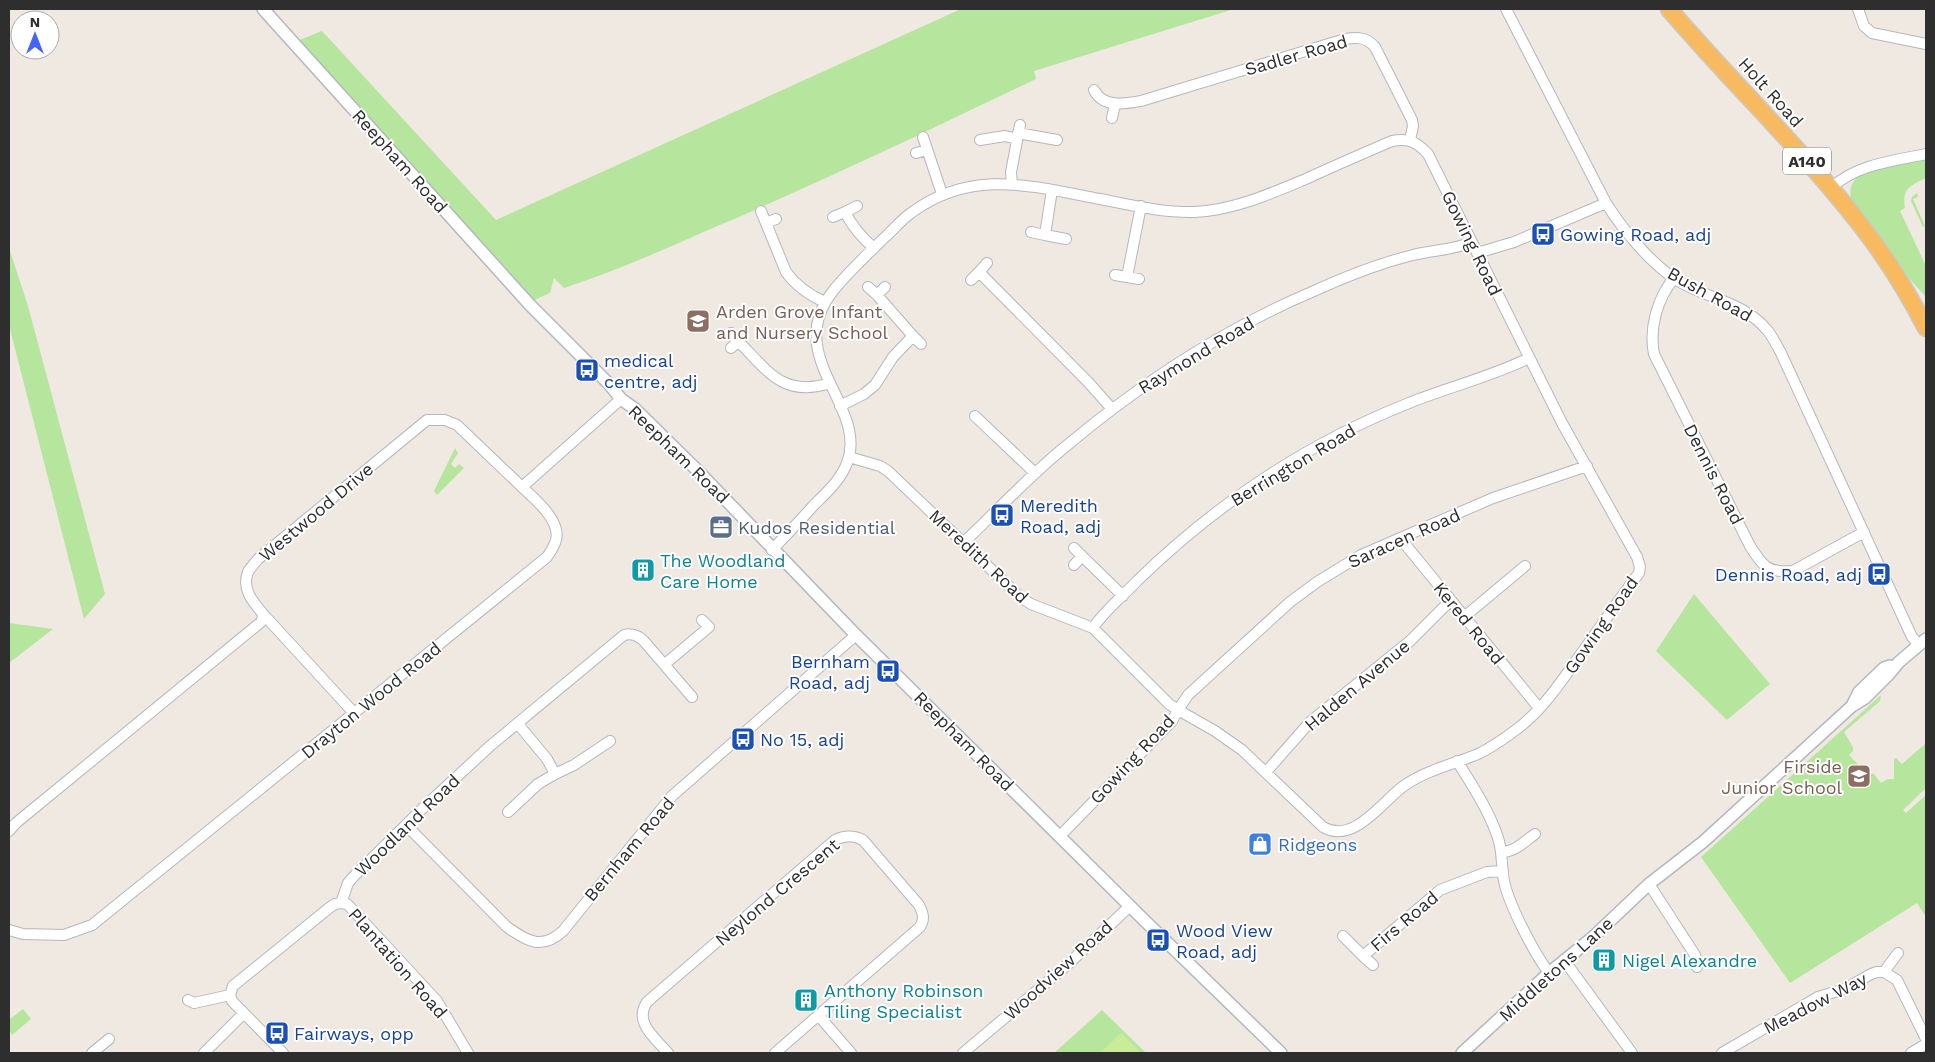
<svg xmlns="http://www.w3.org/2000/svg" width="1935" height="1062" viewBox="0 0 1935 1062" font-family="'Work Sans',sans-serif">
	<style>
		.green { fill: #b6e59e }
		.pitch { fill: #c9ec9a }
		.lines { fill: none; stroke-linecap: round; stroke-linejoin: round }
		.minor-casing { stroke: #b4b7c1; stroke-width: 12 }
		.tertiary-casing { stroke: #b4b7c1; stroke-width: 14 }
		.trunk-casing { stroke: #c9c9c9; stroke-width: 19 }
		.minor { stroke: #fff; stroke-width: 10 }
		.tertiary { stroke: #fff; stroke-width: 11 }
		.trunk { stroke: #f8ba60; stroke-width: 16 }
		.labels { text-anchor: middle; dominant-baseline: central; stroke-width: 4; stroke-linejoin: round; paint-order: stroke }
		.shield { fill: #fff; stroke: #6d6d6d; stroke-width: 1 }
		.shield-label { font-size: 16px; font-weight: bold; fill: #2e2e2e }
		.street-label { font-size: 18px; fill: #2e2e2e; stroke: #fff }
		.transit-label { font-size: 18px; fill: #164399; stroke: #fff; text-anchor: start }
		.education-label { font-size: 18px; fill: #785e54; stroke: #fff; text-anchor: start }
		.service-label { font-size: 18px; fill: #4e5e75; stroke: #fff; text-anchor: start }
		.culture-label { font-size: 18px; fill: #0d838f; stroke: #fff; text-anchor: start }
		.shop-label { font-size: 18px; fill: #366cbe; stroke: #fff; text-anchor: start }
	</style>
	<rect width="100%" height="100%" fill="#efe9e1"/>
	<path class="green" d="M961,9H1234L1034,71L1036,79C929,130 824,181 715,227C665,249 616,271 564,288L554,278L550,293L532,301L297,41L322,31L496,220Z
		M1926,158V178C1910,186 1902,188 1905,208L1900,211L1926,266V297L1905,274L1852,202C1848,190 1851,180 1862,174Z
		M1917,193L1918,197L1913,199L1925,226L1923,227L1911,201L1912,197Z
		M9,248L28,306L105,594L84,619L9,325Z
		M455,448L458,453L451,464L455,468L459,464L464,468L437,495L434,491Z
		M1694,594L1770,684L1727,720L1656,651Z
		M9,623L53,629L9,663Z
		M1881,695L1880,701L1844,732L1853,747V751L1849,755L1869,776L1873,773L1881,783L1888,779H1894V759L1896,758L1902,764L1926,743V788L1903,810L1906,813L1926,795V917L1917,903L1790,983L1701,857Z
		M23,1009L31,1019L12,1035L9,1030V1020Z
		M1102,1010L1146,1053H1054Z"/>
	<path class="pitch" d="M1121,1033L1141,1053H1100Z"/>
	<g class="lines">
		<g class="minor-casing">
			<path id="minor" d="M1506,9L1606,203C1623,230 1651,264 1678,281C1708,299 1744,302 1767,330C1773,337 1777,346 1781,353L1912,637L1919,645
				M1858,9L1864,26L1872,33L1926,44
				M1094,90C1103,108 1124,104 1141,101L1345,39C1358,37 1366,37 1375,47L1412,120L1413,126L1410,140
				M1112,118L1115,104
				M1018,133L1057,140
				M923,137L942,194
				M980,140L1005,136L1017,139
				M916,153L927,150
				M1012,184L1011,172L1020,125
				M1831,188C1857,164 1893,161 1926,154
				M1052,190L1045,235L1066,239
				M857,206L845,212C852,226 862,238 874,248
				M761,211L786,272C796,286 809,295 825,302
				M833,217L845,212
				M766,223L776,219
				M1031,232L1045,235
				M1477,253L1514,242L1606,203
				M987,263L979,272L1089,383L1112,409
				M1115,275L1127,277L1141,206
				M1127,277L1139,279
				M1674,278C1657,299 1649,328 1654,354L1750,546C1763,567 1768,573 1793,571L1864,532
				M971,280L979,272
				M868,287L877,295
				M885,287L877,295L913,336
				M731,333L738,341
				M731,348L738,341C768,371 783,398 830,383
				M840,406L864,394L875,385L893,357L913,336L921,344
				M975,416L1035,473
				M849,457L880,466L888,471L1020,597L1031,604L1093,628L1169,704L1178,710L1188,695L1290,602L1317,582L1361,555L1493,498L1587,466
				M1400,538L1539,708
				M963,543C997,511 1029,476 1065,447C1140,384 1224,329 1314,291C1345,277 1380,263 1413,255C1433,250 1454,250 1472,242
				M1074,548L1082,556
				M772,550C786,535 800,521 813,506C826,493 840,481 847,463C869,406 781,357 833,291C848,272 867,255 884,238C893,230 901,220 911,213C972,168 1031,186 1100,199C1131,205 1163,213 1195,212C1235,210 1272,193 1308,178C1336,165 1364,153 1392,141C1409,138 1417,142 1428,154L1562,423L1637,557L1640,567L1639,573C1619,600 1600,627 1581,654C1562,680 1543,710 1517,729C1505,738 1491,748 1478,754C1454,764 1427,770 1405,785C1382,801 1354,845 1323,827L1242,750L1215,731L1178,710L1172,721L1060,836
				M1074,565L1082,556L1123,596
				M264,615L354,713
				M1464,617L1525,566
				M1093,628C1104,611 1123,596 1137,581C1215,505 1308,443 1409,403C1448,387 1491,377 1529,358
				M665,664L709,627L702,620
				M1457,761C1472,785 1488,809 1497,835C1503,850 1501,865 1504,881C1509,905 1534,953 1549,973
				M1266,772L1310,722L1410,641L1450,601
				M555,774L574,765L610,741
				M508,812L538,784L555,774L547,759L518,724
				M406,825L507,927C528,942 542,950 563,931L672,796L856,635
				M9,831L16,823L261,622L264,615C254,603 241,590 248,572C250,568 255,563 258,559L427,420H445L457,425L522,487
				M1502,852C1515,852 1525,841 1535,834
				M1649,884L1695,955L1697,967
				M341,903L347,904L351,908L437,1001L468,1053
				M9,930L23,934L64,935L92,925L547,557C550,553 553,548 555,543C564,523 535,499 522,487L621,399
				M1343,936L1363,956
				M1564,960L1632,1053
				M1373,965L1363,956L1440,890L1487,872L1503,871
				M1884,972L1898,953
				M188,1000L194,1003L230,995
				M818,1015L851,1053
				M92,1053L109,1039
				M204,1053L243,1014
				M283,1053L232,1001L230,995L233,986L329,908L335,904L341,903L348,883L355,875L422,809L490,746L624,635C632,633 637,635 643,640L692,697
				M668,1053C656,1039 633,1022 647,1002L835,840C845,835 853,835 863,840L919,905C923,913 925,919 920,927L775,1053
				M963,1053L1065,967L1130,906
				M1722,1053L1818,997L1845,989L1871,974L1877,972H1884L1897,980L1926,1039
				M1911,1053L1926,1044"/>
		</g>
		<g class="tertiary-casing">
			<path id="tertiary" d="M263,9L530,305L609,384L621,399L635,409L699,472L856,635L1145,921L1281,1053
				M1853,704L1859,692L1884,668L1890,666
				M1462,1053L1549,973L1592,938L1649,884L1703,842L1852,706L1865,698L1889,674L1899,662L1926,639"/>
		</g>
		<g class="trunk-casing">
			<path id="trunk" d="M1669,9C1732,83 1804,151 1863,228C1887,259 1908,293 1926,328"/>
		</g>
		<use href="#minor" class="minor"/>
		<use href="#tertiary" class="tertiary"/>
		<use href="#trunk" class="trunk"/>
	</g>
	<defs>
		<g id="bus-square" transform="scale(1.25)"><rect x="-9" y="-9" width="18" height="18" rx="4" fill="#1a4fb4" stroke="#fff"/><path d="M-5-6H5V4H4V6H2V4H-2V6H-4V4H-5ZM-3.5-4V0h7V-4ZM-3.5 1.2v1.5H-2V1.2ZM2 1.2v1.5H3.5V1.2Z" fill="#fff"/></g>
		<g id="school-square" transform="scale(1.25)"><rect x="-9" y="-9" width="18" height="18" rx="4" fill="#8d6e63" stroke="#fff"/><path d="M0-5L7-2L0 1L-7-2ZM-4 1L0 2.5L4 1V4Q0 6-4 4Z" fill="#fff"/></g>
		<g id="office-square" transform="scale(1.25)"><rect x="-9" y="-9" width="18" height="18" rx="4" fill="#5c6f8a" stroke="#fff"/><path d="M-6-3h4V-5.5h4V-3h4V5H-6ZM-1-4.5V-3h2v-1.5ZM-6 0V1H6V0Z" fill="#fff"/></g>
		<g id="building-square" transform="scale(1.25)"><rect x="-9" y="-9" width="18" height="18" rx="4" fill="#0f9aa8" stroke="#fff"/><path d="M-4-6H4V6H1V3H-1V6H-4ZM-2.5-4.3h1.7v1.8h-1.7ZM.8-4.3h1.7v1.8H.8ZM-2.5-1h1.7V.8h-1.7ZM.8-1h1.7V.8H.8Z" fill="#fff"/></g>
		<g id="shop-square" transform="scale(1.25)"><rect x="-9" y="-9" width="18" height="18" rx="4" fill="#3f7fe0" stroke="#fff"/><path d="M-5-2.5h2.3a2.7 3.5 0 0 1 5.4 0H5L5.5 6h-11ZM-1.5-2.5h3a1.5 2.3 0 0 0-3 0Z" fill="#fff"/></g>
	</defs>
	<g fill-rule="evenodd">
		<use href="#bus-square" x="1543" y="234"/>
		<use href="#school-square" x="698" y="321"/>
		<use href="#bus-square" x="587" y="370"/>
		<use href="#bus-square" x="1002" y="515"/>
		<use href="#office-square" x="721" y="527"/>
		<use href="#building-square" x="643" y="570"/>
		<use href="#bus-square" x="1879" y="574"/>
		<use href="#bus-square" x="888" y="671"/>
		<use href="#bus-square" x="743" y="739"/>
		<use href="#school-square" x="1859" y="776"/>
		<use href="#shop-square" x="1260" y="844"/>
		<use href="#bus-square" x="1158" y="940"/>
		<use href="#building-square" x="1604" y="960"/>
		<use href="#building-square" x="806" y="1000"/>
		<use href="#bus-square" x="277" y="1033"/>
	</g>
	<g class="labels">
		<rect class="shield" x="1783" y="147.5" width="48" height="27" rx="4"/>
		<g class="shield-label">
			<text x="1807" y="161">A140</text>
		</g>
		<g class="street-label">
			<text transform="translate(1296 55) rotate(-16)">Sadler Road</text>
			<text transform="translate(1771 92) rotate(48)">Holt Road</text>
			<text transform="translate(400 161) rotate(48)">Reepham Road</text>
			<text transform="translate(1472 243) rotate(64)">Gowing Road</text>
			<text transform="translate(1710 294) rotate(29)">Bush Road</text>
			<text transform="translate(1196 355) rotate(-31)">Raymond Road</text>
			<text transform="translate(679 454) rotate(44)">Reepham Road</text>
			<text transform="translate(1293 465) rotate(-31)">Berrington Road</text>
			<text transform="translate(1714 474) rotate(63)">Dennis Road</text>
			<text transform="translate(316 512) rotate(-40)">Westwood Drive</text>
			<text transform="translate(1404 538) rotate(-24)">Saracen Road</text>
			<text transform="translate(979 556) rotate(43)">Meredith Road</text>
			<text transform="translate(1469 623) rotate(51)">Kered Road</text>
			<text transform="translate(1601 625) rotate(-55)">Gowing Road</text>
			<text transform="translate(1357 685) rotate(-40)">Halden Avenue</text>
			<text transform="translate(371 700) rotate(-39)">Drayton Wood Road</text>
			<text transform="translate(964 741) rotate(45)">Reepham Road</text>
			<text transform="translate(1132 759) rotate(-47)">Gowing Road</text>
			<text transform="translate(407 825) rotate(-44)">Woodland Road</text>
			<text transform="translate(629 849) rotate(-50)">Bernham Road</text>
			<text transform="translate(777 892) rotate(-40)">Neylond Crescent</text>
			<text transform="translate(1404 921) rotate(-40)">Firs Road</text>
			<text transform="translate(398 963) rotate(49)">Plantation Road</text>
			<text transform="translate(1556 969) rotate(-42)">Middletons Lane</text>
			<text transform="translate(1058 970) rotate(-42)">Woodview Road</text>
			<text transform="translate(1815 1003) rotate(-27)">Meadow Way</text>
		</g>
		<g class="transit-label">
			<text x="1560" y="234">Gowing Road, adj</text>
			<text x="604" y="360">medical<tspan x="604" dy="21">centre, adj</tspan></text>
			<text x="1020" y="505">Meredith<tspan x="1020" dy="21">Road, adj</tspan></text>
			<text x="1862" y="574" text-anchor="end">Dennis Road, adj</text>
			<text x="870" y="661" text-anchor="end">Bernham<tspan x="870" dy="21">Road, adj</tspan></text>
			<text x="760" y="739">No 15, adj</text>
			<text x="1176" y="930">Wood View<tspan x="1176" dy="21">Road, adj</tspan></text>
			<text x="294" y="1033">Fairways, opp</text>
		</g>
		<g class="education-label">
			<text x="716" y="311">Arden Grove Infant<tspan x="716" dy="21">and Nursery School</tspan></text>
			<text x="1842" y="766" text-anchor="end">Firside<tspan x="1842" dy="21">Junior School</tspan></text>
		</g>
		<g class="service-label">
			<text x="738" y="527">Kudos Residential</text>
		</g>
		<g class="culture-label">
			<text x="660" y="560">The Woodland<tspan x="660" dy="21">Care Home</tspan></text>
			<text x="1622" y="960">Nigel Alexandre</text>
			<text x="824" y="990">Anthony Robinson<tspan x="824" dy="21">Tiling Specialist</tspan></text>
		</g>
		<g class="shop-label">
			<text x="1278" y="844">Ridgeons</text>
		</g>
	</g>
	<rect width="1935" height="1062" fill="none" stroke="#2e2e2e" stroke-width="20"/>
	<g transform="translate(35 35)"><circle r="24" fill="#ffffff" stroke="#ababab"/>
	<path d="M0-4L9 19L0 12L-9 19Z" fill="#4264fb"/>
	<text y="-8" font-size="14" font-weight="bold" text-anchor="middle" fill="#2e2e2e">N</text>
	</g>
</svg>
